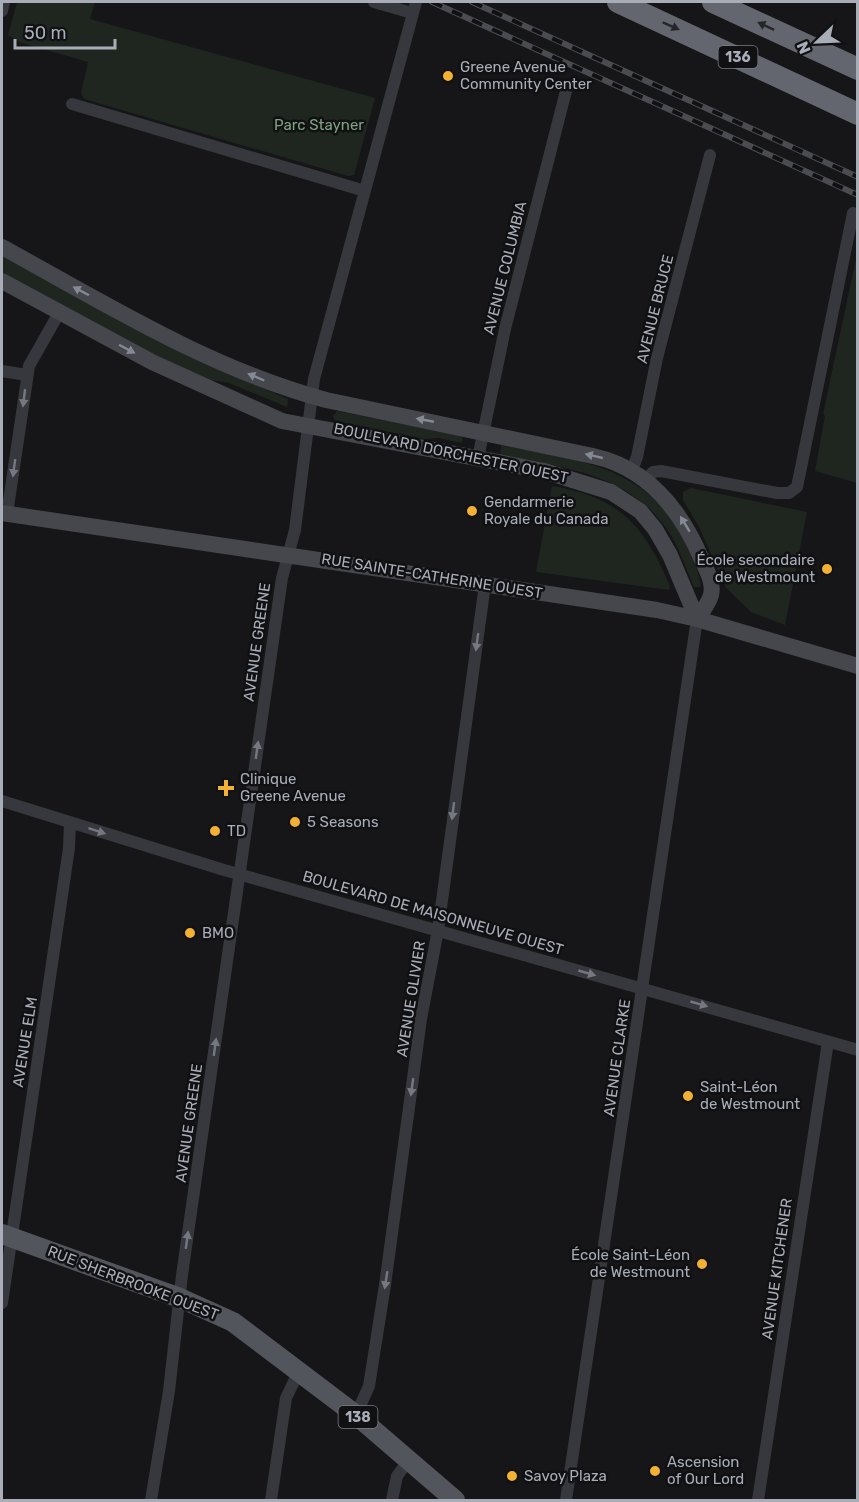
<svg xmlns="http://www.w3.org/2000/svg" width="859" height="1502" viewBox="0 0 859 1502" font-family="Rubik,sans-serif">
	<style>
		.green { fill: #1e261f }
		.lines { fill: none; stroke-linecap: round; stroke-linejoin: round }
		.street { stroke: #37383d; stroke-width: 12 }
		.secondary { stroke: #45474d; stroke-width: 16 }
		.primary { stroke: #53555c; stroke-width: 20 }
		.highway { stroke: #63666e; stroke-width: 22 }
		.rail-casing { stroke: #4a4c52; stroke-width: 6 }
		.rail { stroke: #111113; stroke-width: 4; stroke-dasharray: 11; stroke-linecap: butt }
		.oneway { fill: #26262a }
		.oneway2 { fill: #858993 }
		.oneway3 { fill: #757881 }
		.poi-dot { fill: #f2b134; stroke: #111113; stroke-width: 2 }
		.labels { text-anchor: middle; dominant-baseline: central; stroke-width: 5; stroke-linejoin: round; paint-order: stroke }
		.shield { fill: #111113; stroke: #7b7e86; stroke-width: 1.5 }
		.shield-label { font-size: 14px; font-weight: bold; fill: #a8adb8 }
		.poi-label { font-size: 15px; fill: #a8adb8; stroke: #111113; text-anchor: start }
		.park-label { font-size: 15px; fill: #7fa381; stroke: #111113 }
		.street-label { font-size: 15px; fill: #a8adb8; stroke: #111113 }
	</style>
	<rect width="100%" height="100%" fill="#161618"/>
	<path class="green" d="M17,2H95L90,19L375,98L354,175L348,176L84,99L81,93L88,62L19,42L8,35Z
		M857,254L858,483H857L815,471L825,416L823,414Z
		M2,256L207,364L288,399L287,407L229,383L210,380L145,350L2,272Z
		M337,411L462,436L463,440L461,443L439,438L424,439L335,421L333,416Z
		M501,445C576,460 649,465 686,544C693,558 699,571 701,587H694C687,571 681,553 672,537C634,474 566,468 500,455Z
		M552,486C619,497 644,525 670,586L669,590L536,572Z
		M691,488L807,512L785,625L751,612L726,588L699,527L683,500V492Z"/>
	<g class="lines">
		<path class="street" d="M374,2L412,13
			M2,11L4,2
			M72,104L365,191
			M2,371L27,375
			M478,458L505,329L567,87
			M632,470L637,457L657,358L710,155
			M646,480L653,472L661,471L777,493H789L797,487L853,213
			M7,514L29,366L59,313
			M2,801L224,870L858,1050
			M2,1303L69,848L70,822
			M356,1415L369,1386L385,1285L421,1019L438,930L485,584
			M151,1500L169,1391L182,1275L282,578L295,530L314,379L416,2
			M271,1500L286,1398L299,1371
			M392,1500L397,1476L409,1460
			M566,1500L697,619
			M758,1500L828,1042"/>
		<path class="secondary" d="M2,247C106,304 210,369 326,400L593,456C648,468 681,510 702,560C707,571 714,583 711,595C709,603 702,612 697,619
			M2,281L152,362L282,421L544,471L611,492L640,511L655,529L670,555L697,619
			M2,513L657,610L697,619L858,666"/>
		<path class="primary" d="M2,1234L180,1298L233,1322L356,1415L455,1500"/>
		<path class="highway" d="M618,2L858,114
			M713,2L858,69"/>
		<g class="rail-casing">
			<path id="rail" d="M432,2L858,195
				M472,2L858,177"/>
		</g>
		<use href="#rail" class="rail"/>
	</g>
	<defs><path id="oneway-solid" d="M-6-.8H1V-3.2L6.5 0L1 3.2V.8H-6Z" transform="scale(1.5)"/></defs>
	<g class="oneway">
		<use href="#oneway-solid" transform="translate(671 26) rotate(24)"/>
		<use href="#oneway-solid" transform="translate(766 26) rotate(-155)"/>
	</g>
	<g class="oneway2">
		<use href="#oneway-solid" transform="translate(81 291) rotate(-152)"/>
		<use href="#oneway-solid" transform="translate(127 349) rotate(28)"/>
		<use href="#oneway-solid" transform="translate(256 377) rotate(-157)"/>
		<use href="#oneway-solid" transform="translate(425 420) rotate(-169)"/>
		<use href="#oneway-solid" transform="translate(594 456) rotate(-167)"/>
		<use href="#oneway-solid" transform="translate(685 524) rotate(-121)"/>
	</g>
	<g class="oneway3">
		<use href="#oneway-solid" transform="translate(24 398) rotate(97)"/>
		<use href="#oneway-solid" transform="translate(14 468) rotate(98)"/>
		<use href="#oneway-solid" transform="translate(477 642) rotate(98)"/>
		<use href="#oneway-solid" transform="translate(257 750) rotate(-82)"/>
		<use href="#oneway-solid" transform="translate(453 811) rotate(97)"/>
		<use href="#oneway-solid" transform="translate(97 831) rotate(18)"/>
		<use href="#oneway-solid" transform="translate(587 973) rotate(16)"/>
		<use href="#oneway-solid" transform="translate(699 1004) rotate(16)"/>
		<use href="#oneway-solid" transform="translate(215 1047) rotate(-82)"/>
		<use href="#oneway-solid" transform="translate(412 1087) rotate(98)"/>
		<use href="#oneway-solid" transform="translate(187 1240) rotate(-82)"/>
		<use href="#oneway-solid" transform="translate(386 1280) rotate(99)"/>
	</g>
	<g class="poi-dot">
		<circle cx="448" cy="76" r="6"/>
		<circle cx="472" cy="511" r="6"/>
		<circle cx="827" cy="569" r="6"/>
		<path d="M223 779h6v6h6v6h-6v6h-6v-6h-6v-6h6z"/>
		<circle cx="295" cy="822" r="6"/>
		<circle cx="215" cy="831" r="6"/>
		<circle cx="190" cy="933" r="6"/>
		<circle cx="688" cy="1096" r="6"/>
		<circle cx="702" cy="1264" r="6"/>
		<circle cx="655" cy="1471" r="6"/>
		<circle cx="512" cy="1476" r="6"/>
	</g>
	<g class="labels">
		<g class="shield">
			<rect x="718.5" y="46" width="39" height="22" rx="4.5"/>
			<rect x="338.5" y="1406" width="39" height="22" rx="4.5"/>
		</g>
		<g class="shield-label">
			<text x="738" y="57">136</text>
			<text x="358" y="1417">138</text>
		</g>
		<g class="poi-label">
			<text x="460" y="67">Greene Avenue<tspan x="460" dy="17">Community Center</tspan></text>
			<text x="484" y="502">Gendarmerie<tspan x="484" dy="17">Royale du Canada</tspan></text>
			<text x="815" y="560" text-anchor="end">École secondaire<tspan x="815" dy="17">de Westmount</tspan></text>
			<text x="240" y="779">Clinique<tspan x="240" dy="17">Greene Avenue</tspan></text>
			<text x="307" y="822">5 Seasons</text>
			<text x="227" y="831">TD</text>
			<text x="202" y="933">BMO</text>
			<text x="700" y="1087">Saint-Léon<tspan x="700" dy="17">de Westmount</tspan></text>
			<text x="690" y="1255" text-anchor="end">École Saint-Léon<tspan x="690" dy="17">de Westmount</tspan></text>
			<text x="667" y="1462">Ascension<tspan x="667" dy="17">of Our Lord</tspan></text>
			<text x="524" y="1476">Savoy Plaza</text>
		</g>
		<g class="park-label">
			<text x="319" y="125">Parc Stayner</text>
		</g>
		<g class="street-label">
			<text transform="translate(505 268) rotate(-76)">AVENUE COLUMBIA</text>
			<text transform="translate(655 309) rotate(-76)">AVENUE BRUCE</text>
			<text transform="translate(451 453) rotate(12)">BOULEVARD DORCHESTER OUEST</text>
			<text transform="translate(432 576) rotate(9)">RUE SAINTE-CATHERINE OUEST</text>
			<text transform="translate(257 642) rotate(-82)">AVENUE GREENE</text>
			<text transform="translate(433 913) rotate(16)">BOULEVARD DE MAISONNEUVE OUEST</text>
			<text transform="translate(411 999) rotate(-81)">AVENUE OLIVIER</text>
			<text transform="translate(25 1042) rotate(-81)">AVENUE ELM</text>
			<text transform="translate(617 1058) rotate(-82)">AVENUE CLARKE</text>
			<text transform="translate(189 1123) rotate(-82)">AVENUE GREENE</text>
			<text transform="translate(777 1269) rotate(-82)">AVENUE KITCHENER</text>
			<text transform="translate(133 1283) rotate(21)">RUE SHERBROOKE OUEST</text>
		</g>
	</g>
	<rect width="859" height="1502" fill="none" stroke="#a8adb8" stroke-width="6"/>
	<g transform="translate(817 42) rotate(247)" stroke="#111113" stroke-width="4.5" paint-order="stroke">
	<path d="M0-4.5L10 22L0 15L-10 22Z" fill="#a8adb8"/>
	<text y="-9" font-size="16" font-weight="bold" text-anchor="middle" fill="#a8adb8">N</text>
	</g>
	<path d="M15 39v9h100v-9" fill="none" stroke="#a8adb8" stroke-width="3"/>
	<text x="24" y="39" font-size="18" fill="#a8adb8" stroke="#111113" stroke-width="4.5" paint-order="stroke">50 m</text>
</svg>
